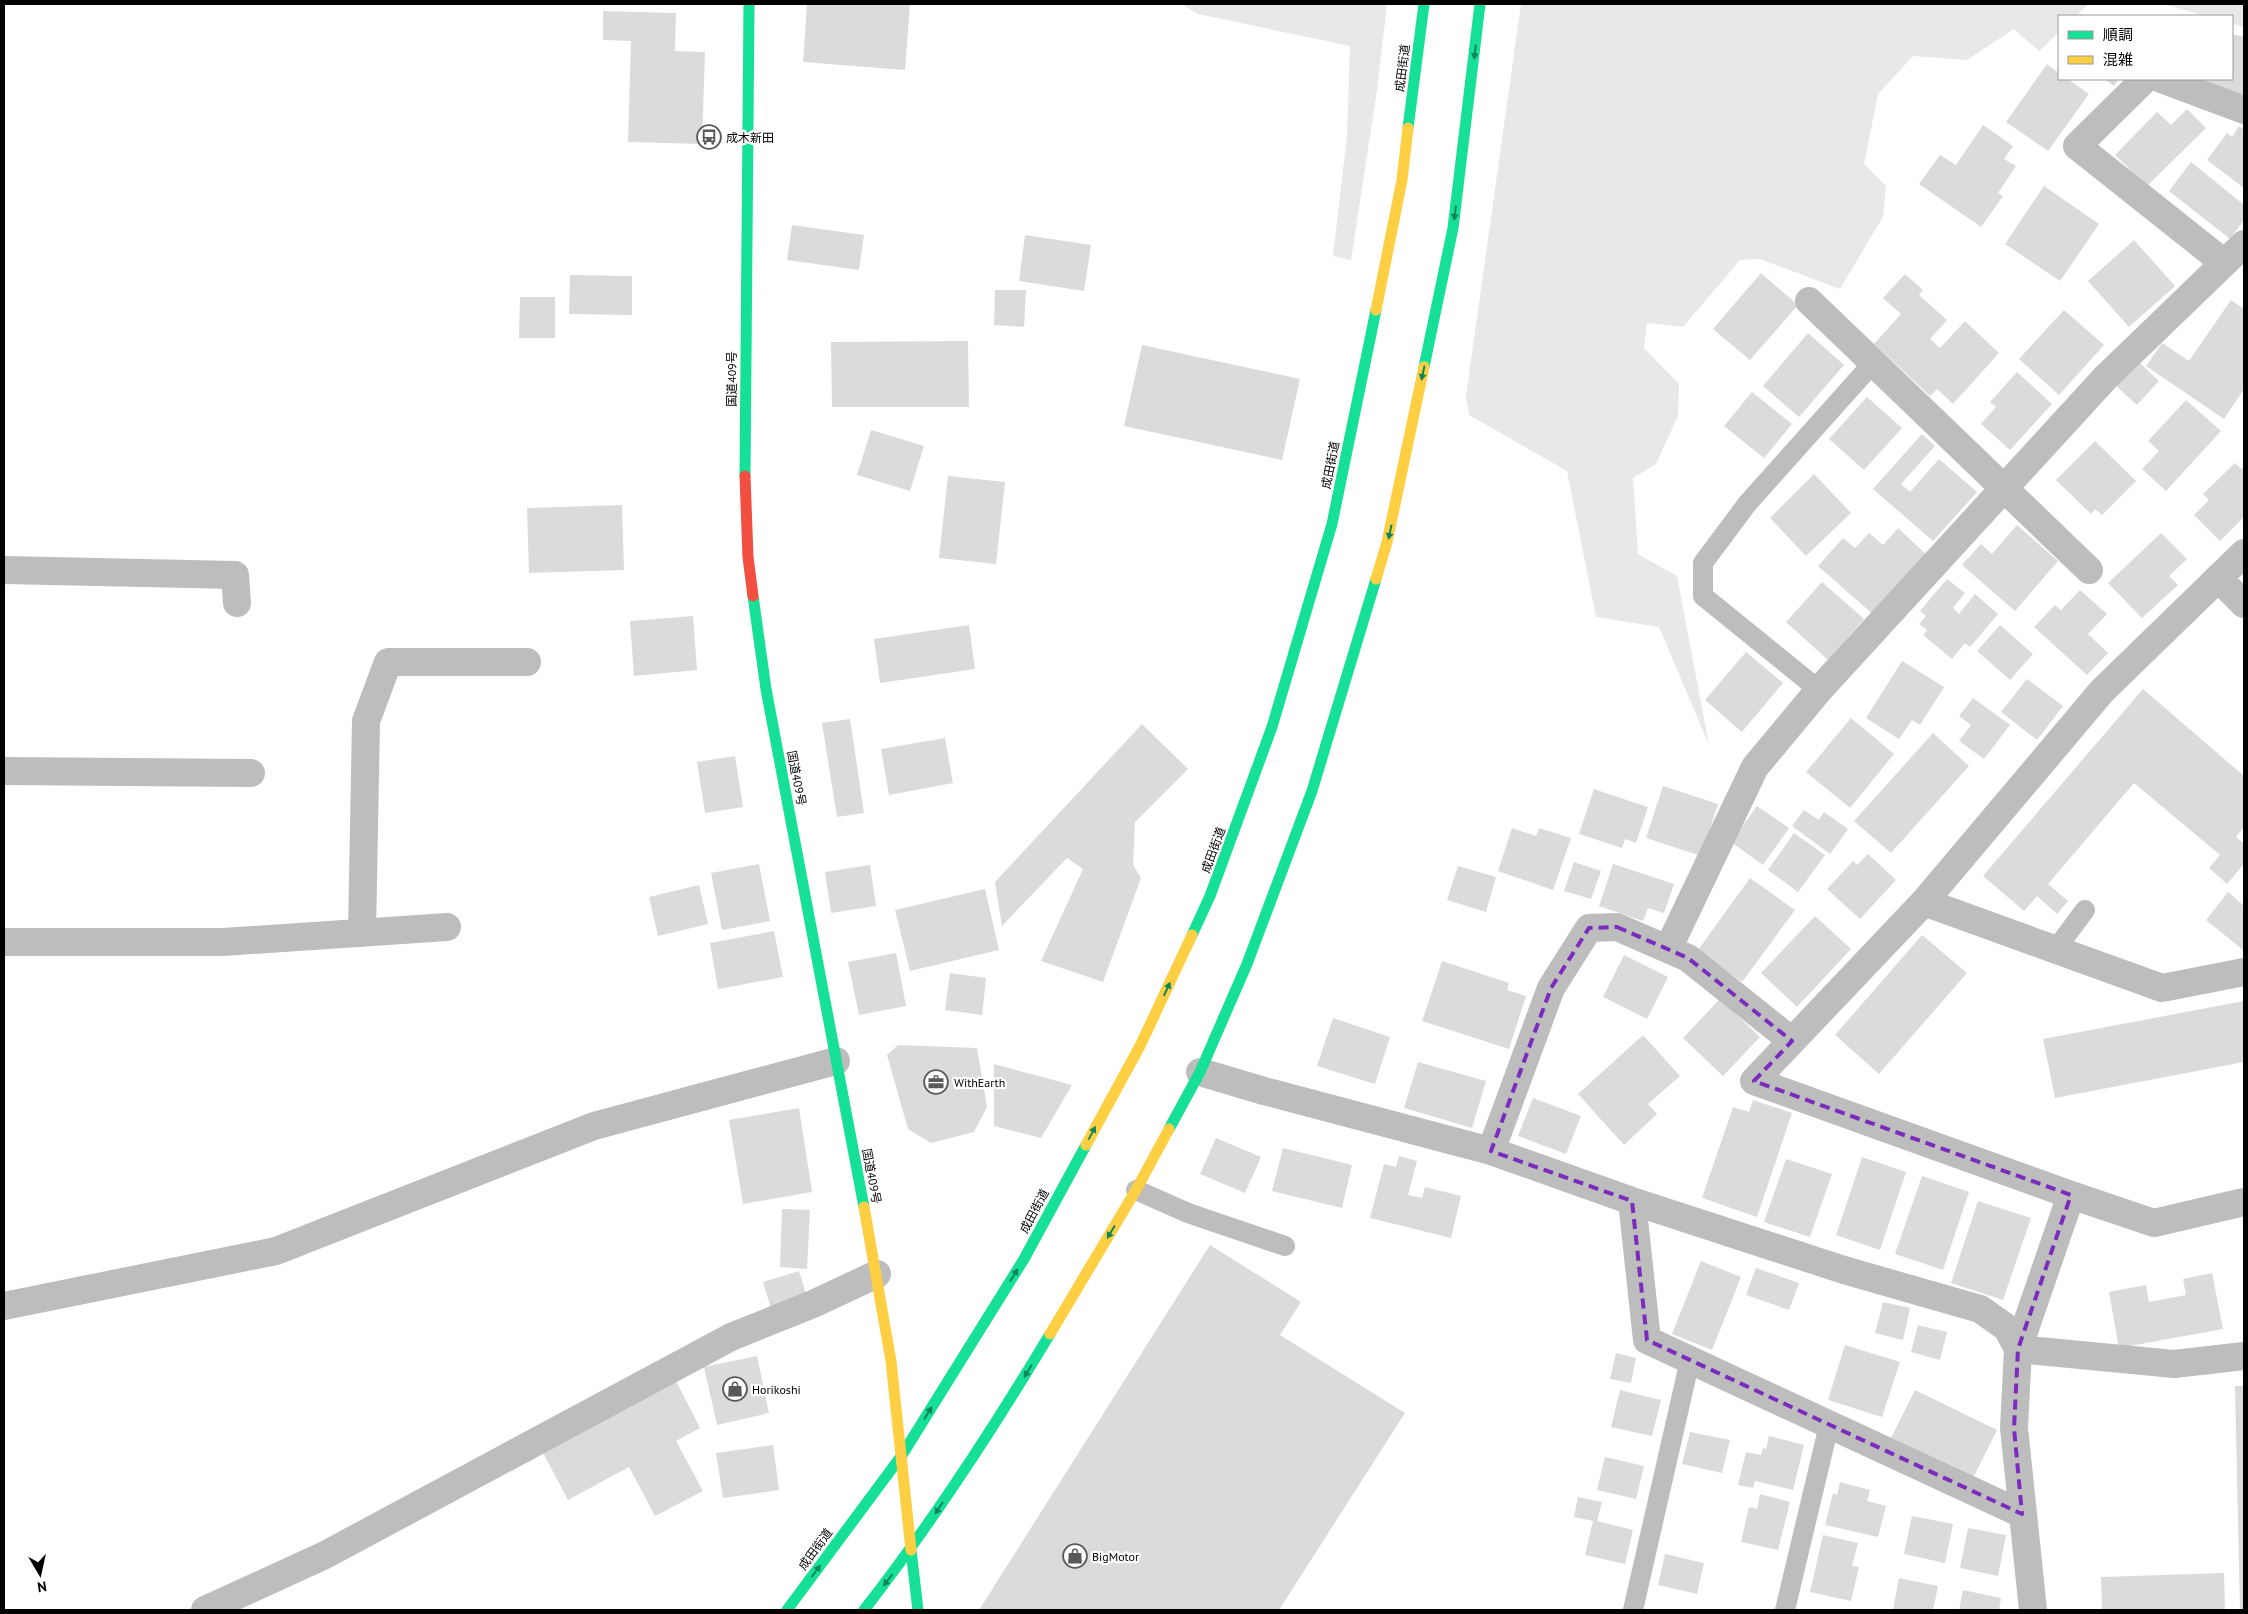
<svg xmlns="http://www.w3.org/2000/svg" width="2248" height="1614" viewBox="0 0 2248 1614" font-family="'PT Sans','Noto Sans JP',sans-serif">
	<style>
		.green { fill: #e8e8e8 }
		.building { fill: #dbdbdb }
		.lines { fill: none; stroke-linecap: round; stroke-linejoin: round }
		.lane { stroke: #bdbdbd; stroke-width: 20 }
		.street { stroke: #bdbdbd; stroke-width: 28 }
		.fast { stroke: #16e098; stroke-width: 11 }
		.slow { stroke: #ffcf43; stroke-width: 11 }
		.jam { stroke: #f24e42; stroke-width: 11 }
		.oneway { fill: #0d865b }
		.marked { fill: none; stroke: #7b2cbf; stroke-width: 4; stroke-dasharray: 10 6; stroke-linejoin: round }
		.labels { text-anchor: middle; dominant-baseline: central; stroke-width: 4.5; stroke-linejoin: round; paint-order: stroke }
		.street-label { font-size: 12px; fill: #000; stroke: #fff }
		.poi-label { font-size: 12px; fill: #000; stroke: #fff; text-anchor: start }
	</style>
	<rect width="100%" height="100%" fill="#fff"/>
	<path class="green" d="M1181,4H1387L1377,90L1351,260L1333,256L1347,136L1350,46L1198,14Z
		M1521,4H2089L2076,16H2059V32L2039,51L2014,29L1967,60L1913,56L1878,94L1864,164L1886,186L1883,217L1840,289L1760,259L1740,260L1683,327L1647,323L1644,348L1679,384L1678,416L1656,464L1633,478L1638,554L1677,576L1709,745L1659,627L1596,617L1567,471L1469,415L1466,396Z
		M2162,4H2244V27L2232,24V16H2206Z"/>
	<path class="building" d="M807,4H910L905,70L803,62Z
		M603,11L676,13L675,51L705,52L702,144L628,142L631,41L603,40Z
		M2232,34L2244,37V95L2187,79H2232Z
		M2047,64L2059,73V79H2068L2089,94L2048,151L2006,122Z
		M2104,79H2119L2114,86Z
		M2187,109L2206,128L2147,186L2115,155L2157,112L2171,125Z
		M1983,125L2013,146L2004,159L2016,166L1998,193L2003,196L1981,227L1919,184L1940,155L1956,165Z
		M2239,126L2244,130V188L2207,160L2227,133L2232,137Z
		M2191,162L2244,205V220L2230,239L2169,191Z
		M2044,186L2099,224L2060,281L2005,244Z
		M792,225L864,235L859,270L787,260Z
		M1025,235L1091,245L1084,291L1019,281Z
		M2134,240L2175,286L2129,327L2088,281Z
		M1761,273L1798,305L1750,360L1713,329Z
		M1905,274L1923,290L1919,295L1947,320L1930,339L1940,348L1965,321L1999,353L1953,404L1937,389L1930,396L1874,344L1901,314L1883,298Z
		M570,275L632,276V315L569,314Z
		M995,290H1026L1024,327L994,325Z
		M520,297H555V338H519Z
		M2231,300L2244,309V389L2224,419L2146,366L2162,343L2189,361Z
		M2064,310L2104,345L2059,395L2019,359Z
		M1808,333L1844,365L1799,417L1763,386Z
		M968,341L969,407H832L831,342Z
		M1142,345L1300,379L1282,460L1124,426Z
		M2139,362L2159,381L2137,405L2116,386Z
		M2017,372L2052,404L2010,450L1981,424L1996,407L1990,402Z
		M1752,392L1792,424L1764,458L1724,426Z
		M1867,397L1902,428L1864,470L1829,439Z
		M2186,400L2221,431L2166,491L2142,469L2159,451L2148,441Z
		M871,430L924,446L910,491L857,475Z
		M1922,434L1935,446L1901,484L1910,492L1939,459L1977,492L1933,541L1873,489Z
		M2095,441L2136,481L2102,515L2095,509L2091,514L2056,480Z
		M2235,463L2241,469L2244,466V517L2220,541L2194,515L2209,500L2203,494Z
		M1814,474L1851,513L1806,556L1770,518Z
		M948,476L1005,482L996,564L939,558Z
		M622,505L624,570L529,573L527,508Z
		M2017,525L2058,561L2015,611L1962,565L1981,544L1992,554Z
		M1898,528L1929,557L1876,617L1818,566L1843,538L1855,548L1869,533L1883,545Z
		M2161,533L2187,559L2169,576L2178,585L2142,618L2108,583Z
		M1947,579L1965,593L1953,608L1959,614L1975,594L1998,614L1970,647L1965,643L1952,659L1923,635L1927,630L1919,624L1926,616L1920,611Z
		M1822,582L1864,619L1828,660L1786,622Z
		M2080,590L2107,614L2088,634L2108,653L2087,675L2034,627L2055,605L2061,610Z
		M693,616L697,670L634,676L630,621Z
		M969,625L975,669L880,683L874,639Z
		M2000,625L2033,654L2010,680L1977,651Z
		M1746,652L1783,683L1742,732L1705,700Z
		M1902,661L1944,687L1920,725L1912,720L1899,739L1866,718Z
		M2027,679L2063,706L2037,740L2001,712Z
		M2143,689L2244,776V827L2236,837L2244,844V864L2227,884L2209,868L2220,855L2134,783L2048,884L2068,901L2057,914L2037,896L2024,911L1983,876Z
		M1973,698L2010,725L1984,759L1959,741L1971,725L1959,716Z
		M1851,718L1894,754L1850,808L1806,772Z
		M850,719L864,813L837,817L822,723Z
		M1142,724L1188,769L1135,822L1133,865L1141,878L1103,982L1041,961L1083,869L1067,858L1002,926L995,882Z
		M1933,733L1969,766L1891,853L1854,821Z
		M945,738L953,783L889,795L881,749Z
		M735,756L743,807L705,813L697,762Z
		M1663,786L1718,804L1701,856L1646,838Z
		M1594,789L1648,807L1636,843L1625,839L1622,848L1579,834Z
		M1757,806L1789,828L1763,865L1731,842Z
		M1804,810L1819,820L1824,812L1848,829L1830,854L1792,826Z
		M1512,828L1536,836L1539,828L1571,838L1553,890L1498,871Z
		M1794,833L1825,855L1798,892L1768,870Z
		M1868,854L1896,880L1860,919L1827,889L1853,861L1857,865Z
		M1574,862L1601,871L1591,899L1564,891Z
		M759,864L770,921L722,930L711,873Z
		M1613,864L1674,884L1664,913L1648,908L1643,921L1599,906Z
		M870,865L876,906L831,913L825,872Z
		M1458,866L1496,877L1486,912L1447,900Z
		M1750,878L1795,910L1742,982L1698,950Z
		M699,885L708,924L658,936L649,897Z
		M985,889L999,950L910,971L895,910Z
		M2228,892L2244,906L2243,950L2206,920Z
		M1815,916L1851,949L1797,1007L1761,973Z
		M774,931L783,977L718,989L710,943Z
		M1922,935L1967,973L1879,1074L1835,1035Z
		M896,953L906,1006L859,1015L848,962Z
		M1624,955L1668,977L1647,1019L1603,997Z
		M1442,961L1509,983L1507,990L1526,996L1509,1049L1422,1021Z
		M950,973L986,978L982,1015L945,1010Z
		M1720,999L1760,1037L1723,1076L1683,1038Z
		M2244,1001V1062L2055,1098L2043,1039Z
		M1333,1018L1390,1037L1375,1084L1317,1066Z
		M1643,1035L1680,1076L1648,1104L1657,1114L1624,1145L1578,1094Z
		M898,1045L977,1048L987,1107L974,1132L931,1143L908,1129L887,1055Z
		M1418,1062L1486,1081L1472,1128L1404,1108Z
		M994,1064L1072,1085L1041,1138L994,1126Z
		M1533,1098L1581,1116L1566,1154L1518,1136Z
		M1753,1100L1792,1113L1757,1217L1702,1198L1733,1107L1749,1112Z
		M799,1108L812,1192L743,1204L729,1120Z
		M1216,1138L1261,1157L1245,1193L1200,1174Z
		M1283,1148L1352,1165L1342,1208L1272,1191Z
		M1399,1156L1417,1161L1408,1195L1422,1198L1425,1187L1461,1196L1451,1238L1370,1218L1384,1164L1396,1167Z
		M1862,1157L1906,1172L1880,1250L1836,1235Z
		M1786,1159L1832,1174L1810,1237L1764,1222Z
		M1922,1176L1969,1192L1943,1270L1895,1254Z
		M1978,1201L2031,1218L2003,1300L1951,1283Z
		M782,1209L810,1210L807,1269L780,1267Z
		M1210,1245L1301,1302L1280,1335L1405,1413L1279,1610H979Z
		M1701,1261L1741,1277L1712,1350L1672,1334Z
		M1756,1268L1799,1283L1789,1310L1746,1295Z
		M799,1271L807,1297L771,1308L763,1282Z
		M2212,1273L2223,1329L2119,1348L2109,1292L2146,1285L2149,1302L2186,1295L2183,1279Z
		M1883,1302L1910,1308L1903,1340L1875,1333Z
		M1918,1325L1947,1332L1940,1360L1911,1352Z
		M1845,1345L1900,1362L1882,1417L1828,1400Z
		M1616,1353L1636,1358L1631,1383L1610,1379Z
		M757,1356L769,1413L717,1425L704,1367Z
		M676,1381L700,1428L676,1441L703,1491L655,1516L629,1467L568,1500L542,1451Z
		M2235,1386H2244V1610H2240Z
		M1620,1390L1661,1400L1652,1436L1611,1427Z
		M1915,1390L1997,1430L1972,1480L1890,1440Z
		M1690,1432L1730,1440L1722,1473L1682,1464Z
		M1769,1436L1804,1445L1793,1490L1755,1481L1753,1488L1738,1485L1746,1452L1761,1455L1763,1448L1766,1449Z
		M773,1445L779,1490L723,1498L716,1453Z
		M1605,1457L1644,1466L1636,1499L1597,1490Z
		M1840,1482L1870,1490L1867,1501L1886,1506L1878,1537L1825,1525L1833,1493L1837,1495Z
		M1760,1494L1790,1502L1778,1550L1741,1542L1749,1507L1757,1509Z
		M1578,1497L1602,1502L1597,1521L1633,1530L1625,1564L1585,1555L1593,1521L1574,1517Z
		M1912,1516L1953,1524L1945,1563L1904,1554Z
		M1968,1528L2006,1535L1998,1576L1960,1568Z
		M1823,1535L1858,1543L1852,1566L1859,1567L1851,1601L1810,1592Z
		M1665,1554L1704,1563L1697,1594L1658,1585Z
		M2224,1573L2225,1610H2102L2101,1577Z
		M1899,1578L1938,1586L1933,1610H1893Z
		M1963,1590L2001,1598L1999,1610H1959Z"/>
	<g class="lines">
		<path class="lane" d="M1819,690L1703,596V563L1747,504L1873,363
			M2056,949L2085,910
			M1136,1190L1188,1213L1285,1246
			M1633,1610L1690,1360
			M1785,1610L1829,1425"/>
		<path class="street" d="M2145,79L2077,146L2223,262
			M2161,79L2244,110
			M1809,301L2089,570
			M2244,553L2102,691L1924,902L1754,1081L2071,1195L2154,1223L2244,1202
			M4,570L235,575L237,603
			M2218,578L2244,604
			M4,771L251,773
			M1924,902L2162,988L2244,972
			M362,933L366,721L388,662H527
			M4,942H223L447,927
			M1668,949L1755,767L1819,690L2106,377L2244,244
			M1200,1072L1264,1091L1491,1151L1632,1201L1844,1270L1980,1309L2007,1328L2018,1349L2174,1364L2244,1356
			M1491,1151L1551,988L1589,928L1617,927L1688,958L1792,1041
			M1632,1201L1647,1340L2022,1514
			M4,1306L276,1251L594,1126L836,1061
			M205,1610L325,1555L731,1337L813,1304L877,1274
			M2033,1610L2014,1428L2018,1349L2071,1195"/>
		<path class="fast" d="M1408,128L1424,4
			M1424,367L1453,228L1480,4
			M745,476L749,4
			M753,596L766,689L864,1207
			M1192,935L1210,896L1272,727L1332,524L1376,310
			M1169,1129L1200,1072L1247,964L1312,791L1376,579
			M911,1550L918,1610
			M787,1610L902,1455L1024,1259L1086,1145
			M864,1610C932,1523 993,1429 1050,1334"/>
		<path class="slow" d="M1376,310L1402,180L1408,128
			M1376,579L1387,542L1424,367
			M1086,1145L1141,1044L1192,935
			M864,1207L891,1361L911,1550
			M1050,1334L1136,1190L1169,1129"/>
		<path class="jam" d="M745,476L748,557L753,596"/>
	</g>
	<defs><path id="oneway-solid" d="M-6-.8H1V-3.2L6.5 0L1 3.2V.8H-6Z" transform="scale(1.25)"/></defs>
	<g class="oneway">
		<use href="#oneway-solid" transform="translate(1475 52) rotate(97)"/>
		<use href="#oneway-solid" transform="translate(1455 213) rotate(97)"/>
		<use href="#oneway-solid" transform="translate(1423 373) rotate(102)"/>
		<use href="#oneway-solid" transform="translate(1390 532) rotate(102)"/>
		<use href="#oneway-solid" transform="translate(1167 989) rotate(-65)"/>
		<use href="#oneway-solid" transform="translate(1092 1133) rotate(-62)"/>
		<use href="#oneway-solid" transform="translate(1111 1232) rotate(121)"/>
		<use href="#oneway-solid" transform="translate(1014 1275) rotate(-58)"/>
		<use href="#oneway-solid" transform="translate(1028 1371) rotate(121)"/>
		<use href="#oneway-solid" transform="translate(928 1413) rotate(-58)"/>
		<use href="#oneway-solid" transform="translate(939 1508) rotate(123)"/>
		<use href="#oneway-solid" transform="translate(816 1571) rotate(-54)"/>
		<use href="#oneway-solid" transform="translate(888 1580) rotate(128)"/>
	</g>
	<path class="marked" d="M1617,927L1688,958L1792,1041L1754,1081L2071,1195L2018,1349L2014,1428L2022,1514L1647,1340L1632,1201L1491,1151L1551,988L1589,928Z"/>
	<defs>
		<g id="bus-ring" transform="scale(1.25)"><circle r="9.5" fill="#fff" stroke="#595959" stroke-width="1.5"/><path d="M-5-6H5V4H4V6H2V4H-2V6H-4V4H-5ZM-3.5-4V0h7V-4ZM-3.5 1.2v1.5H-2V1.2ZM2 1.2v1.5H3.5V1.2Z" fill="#595959"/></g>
		<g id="office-ring" transform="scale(1.25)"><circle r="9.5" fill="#fff" stroke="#595959" stroke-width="1.5"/><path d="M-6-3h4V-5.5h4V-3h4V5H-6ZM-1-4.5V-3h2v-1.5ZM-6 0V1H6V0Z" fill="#595959"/></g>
		<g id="shop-ring" transform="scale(1.25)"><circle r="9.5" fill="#fff" stroke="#595959" stroke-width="1.5"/><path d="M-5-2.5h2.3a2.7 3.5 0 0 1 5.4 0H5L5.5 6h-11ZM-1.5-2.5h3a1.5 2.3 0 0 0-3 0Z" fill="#595959"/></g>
	</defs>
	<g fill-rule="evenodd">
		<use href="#bus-ring" x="709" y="137"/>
		<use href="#office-ring" x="936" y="1082"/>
		<use href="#shop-ring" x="735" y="1389"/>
		<use href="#shop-ring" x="1075" y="1556"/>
	</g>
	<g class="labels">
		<g class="street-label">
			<text transform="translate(1402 68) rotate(-83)">成田街道</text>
			<text transform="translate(731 379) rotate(-90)">国道409号</text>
			<text transform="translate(1330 465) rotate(-79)">成田街道</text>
			<text transform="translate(797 778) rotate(79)">国道409号</text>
			<text transform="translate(1213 850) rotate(-70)">成田街道</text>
			<text transform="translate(872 1176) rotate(79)">国道409号</text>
			<text transform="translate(1034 1211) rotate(-62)">成田街道</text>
			<text transform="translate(815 1549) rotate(-54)">成田街道</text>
		</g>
		<g class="poi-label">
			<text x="726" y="137">成木新田</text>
			<text x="954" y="1082">WithEarth</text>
			<text x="752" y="1389">Horikoshi</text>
			<text x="1092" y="1556">BigMotor</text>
		</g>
	</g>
	<rect width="2248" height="1614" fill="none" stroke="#000000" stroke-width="10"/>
	<rect x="2058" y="15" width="175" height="65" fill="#ffffff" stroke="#999999"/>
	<rect x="2068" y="31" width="25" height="8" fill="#16e098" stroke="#999999"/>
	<text x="2103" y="40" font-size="15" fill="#000000">順調</text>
	<rect x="2068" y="56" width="25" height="8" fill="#ffcf43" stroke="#999999"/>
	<text x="2103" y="65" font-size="15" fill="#000000">混雑</text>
	<g transform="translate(40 1574) rotate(171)" stroke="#ffffff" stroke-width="4" paint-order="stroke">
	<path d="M0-4L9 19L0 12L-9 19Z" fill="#000000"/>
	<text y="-8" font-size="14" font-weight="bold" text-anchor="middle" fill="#000000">N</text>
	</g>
</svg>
